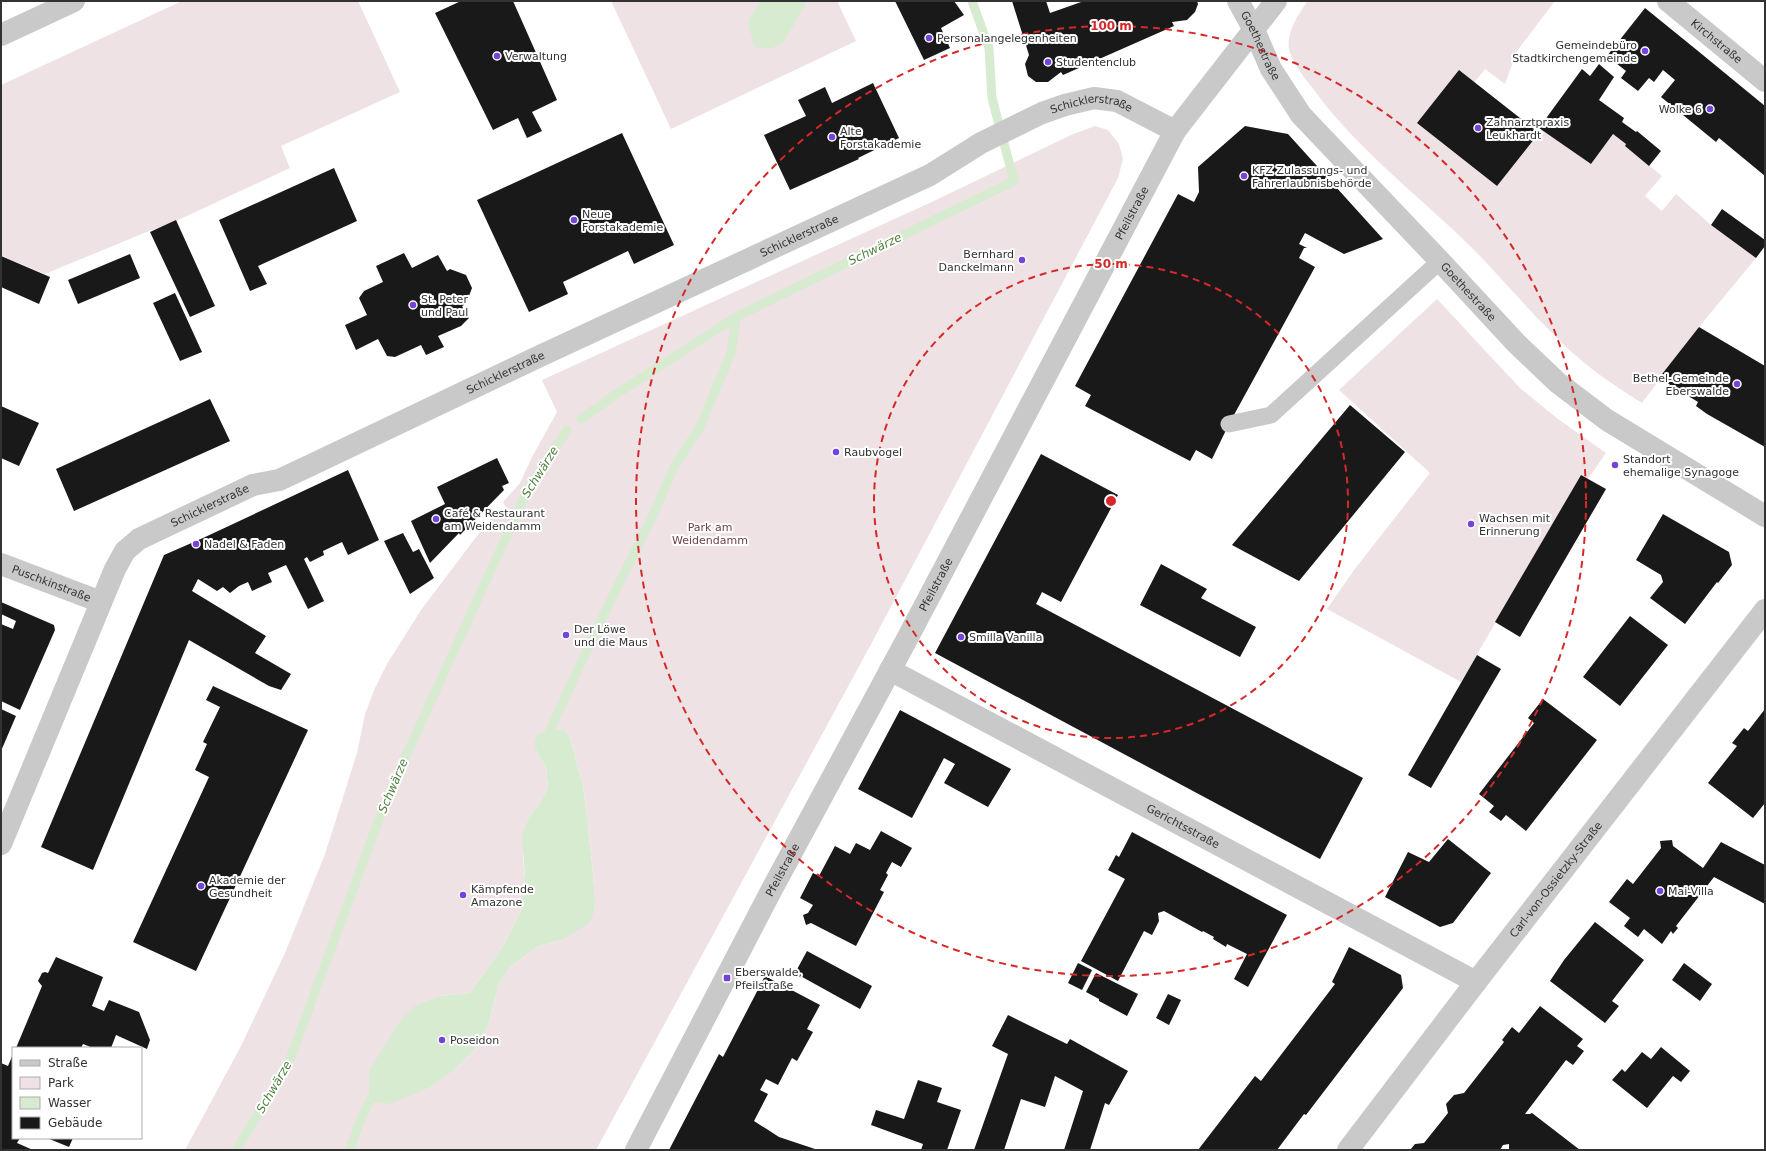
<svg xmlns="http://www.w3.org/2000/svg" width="1766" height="1151" viewBox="0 0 1766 1151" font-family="'DejaVu Sans',sans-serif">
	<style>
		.green { fill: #eee2e4; fill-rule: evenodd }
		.water { fill: #d6ebd0 }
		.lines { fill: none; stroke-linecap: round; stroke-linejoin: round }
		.stream { stroke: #d6ebd0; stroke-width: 9 }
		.building { fill: #191919 }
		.lane { stroke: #c9c9c9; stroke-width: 17 }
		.street { stroke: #c9c9c9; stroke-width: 22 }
		.ring { fill: none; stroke: #d62828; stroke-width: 2; stroke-dasharray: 7 5 }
		.poi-dot { fill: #7343da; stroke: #fff; stroke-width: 1.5 }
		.labels { text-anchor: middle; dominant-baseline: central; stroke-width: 4; stroke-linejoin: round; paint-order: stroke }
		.poi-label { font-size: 11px; fill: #323232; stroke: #fff; text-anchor: start }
		.street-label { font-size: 11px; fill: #323232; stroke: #fff }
		.park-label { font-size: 11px; fill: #6c4245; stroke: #fff }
		.water-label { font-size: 12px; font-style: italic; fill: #4e833f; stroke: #fff }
		.centre { fill: #d62828; stroke: #fff; stroke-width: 2 }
		.ring-label { font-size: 12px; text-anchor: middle; font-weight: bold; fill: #d62828; stroke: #fff; stroke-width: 4; stroke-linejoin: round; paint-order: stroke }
	</style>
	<rect width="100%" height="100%" fill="#fff"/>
	<path class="green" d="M182,1H358L400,92L281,146L290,168L163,227L149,231L45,274L1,256V85Z
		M611,1H837L856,41L671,129Z
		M1308,1H1555L1517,51L1505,84L1485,69L1474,83L1497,186L1542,130L1555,139L1556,138L1591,164L1613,134L1626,144L1625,146L1662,176L1645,196L1662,211L1676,194L1711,225L1756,258L1699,327L1642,403C1611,384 1581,363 1556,337C1527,309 1501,277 1473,249C1421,197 1361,153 1317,94C1307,81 1296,68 1290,53C1284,36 1298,14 1308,1Z
		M1095,126L1108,130L1119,144L1123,159L1118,178L869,648L596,1150H185L241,1046L285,953L325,854L357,753L365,714L375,688L387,664L421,610L492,516L506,508L503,502L520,483L532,457L557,412L542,380L936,200L1071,135ZM558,729L564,730L569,736L583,785L592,863L595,898L594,912L562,940L538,946L510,967L499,983L488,1026L478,1046L455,1069L390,1104L391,1037L399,1022L441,996L470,993L503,946L522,908L525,879L523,858L530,816L538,806L548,787L546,768L536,750L539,733Z
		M1437,299L1520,388L1558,419L1606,453L1588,479L1581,475L1461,682L1327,609L1354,570L1430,473L1339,390Z"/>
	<path class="water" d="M761,1H805V6L782,44L769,49L754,47L748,21Z
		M558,729L564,730L569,736L583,785L592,863L595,898L594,912L589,923L562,940L538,946L510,967L499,983L488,1026L478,1046L455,1069L428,1088L390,1104L369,1101V1071L399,1022L415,1006L441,996L470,993L503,946L522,908L525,879L522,834L530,816L538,806L548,787L546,768L536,750L534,740L539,733Z"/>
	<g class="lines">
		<path class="stream" d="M581,419L615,395L736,317L1014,181L992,98L989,48L972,1
			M554,743L549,732L600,622L654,513L674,467L700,427L731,353L736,317
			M236,1150L288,1065L388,795L529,487L567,430
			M350,1150C356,1129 363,1110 376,1091"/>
	</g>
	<path class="building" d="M461,1H513L557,100L532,112L542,131L527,138L518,118L493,130L435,13Z
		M895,1H954L964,15L941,28L950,48L924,60Z
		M1012,1H1046L1050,13L1084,1H1197L1198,4L1195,12L1187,20L1172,22L1174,26L1063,75L1061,72L1048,82H1036L1028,76L1025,64L1029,55Z
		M1645,8L1698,51L1687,65L1698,51L1765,106V176L1719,138L1716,142L1661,97L1675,80L1663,70L1654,82L1649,78L1638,91L1621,78L1626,71L1607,56Z
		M1599,64L1614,77L1599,100L1624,118L1622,122L1636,132L1637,131L1661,151L1649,166L1625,146L1626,144L1613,134L1591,164L1539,128L1582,69L1590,76Z
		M1459,70L1539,133L1497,186L1417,123Z
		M873,83L899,138L858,158L859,159L790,190L764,135L806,116L798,100L825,87L832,103Z
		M1245,126L1288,134L1383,239L1344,254L1305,233L1299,244L1307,248H1304L1299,258L1315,267L1229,424L1212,459L1196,450L1190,461L1085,406L1091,395L1075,386L1178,194L1194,202L1199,192L1198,167Z
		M622,133L674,245L634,264L628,251L563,282L568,294L529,312L477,200Z
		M334,168L357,221L258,266L267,284L250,291L219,220Z
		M1722,209L1765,240V246L1756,258L1711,225Z
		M176,220L215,306L190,317L150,232Z
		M404,253L412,268L438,255L447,271L450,269L466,275L472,288L466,304L462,306L469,318L461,326L438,336L444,347L426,355L421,345L395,357L387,356L378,339L356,350L345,325L367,315L359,298L364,291L383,282L376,266Z
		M130,254L140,278L78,304L68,280Z
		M1,256L50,277L39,304L1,287Z
		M175,293L202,352L180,361L153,303Z
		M1699,327L1765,366V447L1707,414L1696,406L1698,402L1659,378Z
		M210,399L230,441L74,511L56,469Z
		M1350,405L1405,452L1299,581L1232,545Z
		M1,406L39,423L19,466L1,458Z
		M1041,454L1118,495L1061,602L1042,592L1036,604L1363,778L1320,859L935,653Z
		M497,458L509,483L502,486L504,490L460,535L459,533L430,563L411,521L445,504L437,487Z
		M348,470L379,540L348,555L342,542L323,551L324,555L310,562L307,557L304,559L324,601L308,609L286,565L268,573L272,582L252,591L248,582L239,586L230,593L223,587L217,591L198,579L192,591L266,636L255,653L291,674L281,690L269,686L189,640L93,870L41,847L164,555L203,538Z
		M1581,475L1606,489L1520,637L1495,622Z
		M1663,514L1729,552L1732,565L1718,583L1717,582L1685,624L1650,598L1663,582L1661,575L1636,560Z
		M403,533L413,552L419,549L434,578L410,594L384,541Z
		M1161,564L1207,589L1201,598L1256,627L1240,657L1140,605Z
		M1,602L54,625L55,630L20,710L1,701V624L13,629L16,621L1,614Z
		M1630,616L1668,645L1620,706L1583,677Z
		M1477,655L1501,669L1431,788L1408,775Z
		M213,686L308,730L196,971L133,942L209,777L195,770L207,744L203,742L220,707L206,700Z
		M1543,699L1597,740L1526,831L1506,815L1501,821L1489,812L1494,806L1479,794L1534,723L1528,718Z
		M1,709L16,716L1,751Z
		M1765,709V803L1753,818L1708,783L1737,746L1732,743L1744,728L1748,731Z
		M900,710L1011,769L988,807L944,783L955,764L944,758L912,818L858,789Z
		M881,831L912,848L901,867L892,862L886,873L888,875L880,890L884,892L856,946L811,923L806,925L803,915L808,913L813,905L800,898L813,873L819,876L835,846L850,854L856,843L870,850Z
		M1132,832L1287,915L1248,987L1234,979L1247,954L1227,944L1226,947L1213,939L1214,937L1203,931L1202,932L1164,911L1158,913L1159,921L1152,935L1144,931L1118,981L1081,961L1125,879L1108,870L1116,855L1119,857Z
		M1448,839L1491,873L1453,923L1440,927L1385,897L1408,852L1429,862Z
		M1672,840L1673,846L1703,868L1721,842L1765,865V904L1714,877L1676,926L1678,928L1673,934L1671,931L1662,944L1644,929L1638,937L1624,926L1630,918L1609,902L1627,879L1633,884L1661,848L1660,841Z
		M1595,922L1644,960L1612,1001L1619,1006L1605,1023L1550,981L1564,960Z
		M1349,947L1401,975L1403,988L1306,1115L1304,1114L1277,1150H1198L1255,1076L1261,1081L1335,984L1332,982Z
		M807,951L872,986L860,1009L795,973Z
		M56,957L103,977L92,1006L104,1011L109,1000L139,1012L150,1040L147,1049L116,1035L111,1048H93L83,1044L81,1048H16L42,986L38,981L42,973L45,972L48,973Z
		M1078,963L1092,970L1082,990L1068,983Z
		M1684,963L1712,984L1700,1001L1672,980Z
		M1096,973L1138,994L1127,1016L1099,1001V999L1086,992Z
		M765,976L820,1005L807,1029L813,1032L797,1061L792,1058L778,1085L766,1079L760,1090L768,1094L754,1121L779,1137L818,1150H669L719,1054L723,1057Z
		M1168,994L1181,1000L1169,1025L1156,1018Z
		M1540,1006L1583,1039L1577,1046L1584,1051L1573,1065L1566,1060L1525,1114H1530L1532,1113L1580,1150H1509V1144L1503,1145L1500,1150H1410L1415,1144L1424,1143L1448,1113L1446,1104L1454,1095L1464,1093L1504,1042L1502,1040L1512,1027L1519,1033Z
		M1008,1015L1067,1044L1070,1039L1128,1071L1109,1105L1105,1103L1090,1150H1064L1083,1091L1055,1076L1045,1107L1021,1099L1004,1150H974L1008,1054L992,1046Z
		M1661,1047L1690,1071L1681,1082L1673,1076L1647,1108L1612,1080L1622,1069L1625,1072L1642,1052L1651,1059Z
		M13,1054V1138H20L17,1143L33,1150L1,1149V1063L8,1066Z
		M918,1080L942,1088L937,1102L961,1110L947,1150H921L923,1144L871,1125L876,1110L904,1119Z
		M47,1138H73L69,1147Z"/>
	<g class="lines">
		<path class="lane" d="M1229,424L1271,415L1440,261"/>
		<g class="street">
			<path id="s1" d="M1238,1L1254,30L1271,69L1301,115L1440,261L1516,343L1558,383L1607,420L1765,516"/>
			<path id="s2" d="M1668,1L1765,81"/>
			<path d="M1,35L74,1"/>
			<path id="s3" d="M1,564L101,602"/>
			<path id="s4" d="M890,670L1476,982"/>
			<path id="s5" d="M1,844L115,569L125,551L139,539L253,485L279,480L309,466L540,356L930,175L981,143L1042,113L1065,105L1094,98L1117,101L1175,131"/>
			<path id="s6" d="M636,1150L771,891L907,639L1175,131L1276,1"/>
			<path id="s7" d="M1348,1150L1476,982L1765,610"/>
		</g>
	</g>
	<g class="ring">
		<circle cx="1111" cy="501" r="237"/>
		<circle cx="1111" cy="501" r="475"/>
	</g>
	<g class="poi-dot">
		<circle cx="929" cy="38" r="4"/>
		<circle cx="1645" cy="51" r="4"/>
		<circle cx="497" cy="56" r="4"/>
		<circle cx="1048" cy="62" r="4"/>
		<circle cx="1710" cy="109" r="4"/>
		<circle cx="1478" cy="128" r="4"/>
		<circle cx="832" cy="137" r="4"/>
		<circle cx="1244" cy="176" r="4"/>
		<circle cx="574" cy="220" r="4"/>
		<circle cx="1022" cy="260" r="4"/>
		<circle cx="413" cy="305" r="4"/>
		<circle cx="1737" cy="384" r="4"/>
		<circle cx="836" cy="452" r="4"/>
		<circle cx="1615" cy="465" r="4"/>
		<circle cx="436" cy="519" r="4"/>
		<circle cx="1471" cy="524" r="4"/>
		<circle cx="196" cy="544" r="4"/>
		<circle cx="566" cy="635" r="4"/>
		<circle cx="961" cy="637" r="4"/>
		<circle cx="201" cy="886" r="4"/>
		<circle cx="1660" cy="891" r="4"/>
		<circle cx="463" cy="895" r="4"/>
		<rect x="723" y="974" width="8" height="8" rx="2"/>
		<circle cx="442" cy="1040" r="4"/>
	</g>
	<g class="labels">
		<g class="poi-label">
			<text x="937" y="38">Personalangelegenheiten</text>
			<text x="1637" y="45" text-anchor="end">Gemeindebüro<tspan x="1637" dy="13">Stadtkirchengemeinde</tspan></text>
			<text x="505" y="56">Verwaltung</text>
			<text x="1056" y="62">Studentenclub</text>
			<text x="1702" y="109" text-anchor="end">Wolke 6</text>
			<text x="1486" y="122">Zahnarztpraxis<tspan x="1486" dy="13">Leukhardt</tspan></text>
			<text x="840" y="131">Alte<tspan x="840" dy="13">Forstakademie</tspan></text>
			<text x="1252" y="170">KFZ Zulassungs- und<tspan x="1252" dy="13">Fahrerlaubnisbehörde</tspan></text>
			<text x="582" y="214">Neue<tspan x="582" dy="13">Forstakademie</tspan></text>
			<text x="1014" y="254" text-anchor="end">Bernhard<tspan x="1014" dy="13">Danckelmann</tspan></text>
			<text x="421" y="299">St. Peter<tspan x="421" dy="13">und Paul</tspan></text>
			<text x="1729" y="378" text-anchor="end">Bethel-Gemeinde<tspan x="1729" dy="13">Eberswalde</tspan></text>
			<text x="844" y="452">Raubvogel</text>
			<text x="1623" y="459">Standort<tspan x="1623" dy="13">ehemalige Synagoge</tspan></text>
			<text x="444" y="513">Café &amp; Restaurant<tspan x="444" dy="13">am Weidendamm</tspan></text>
			<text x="1479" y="518">Wachsen mit<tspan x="1479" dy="13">Erinnerung</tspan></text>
			<text x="204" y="544">Nadel &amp; Faden</text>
			<text x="574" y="629">Der Löwe<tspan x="574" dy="13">und die Maus</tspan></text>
			<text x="969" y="637">Smilla Vanilla</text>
			<text x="209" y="880">Akademie der<tspan x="209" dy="13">Gesundheit</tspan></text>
			<text x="471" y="889">Kämpfende<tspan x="471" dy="13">Amazone</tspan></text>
			<text x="1668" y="891">Mai-Villa</text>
			<text x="735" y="972">Eberswalde,<tspan x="735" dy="13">Pfeilstraße</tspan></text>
			<text x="450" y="1040">Poseidon</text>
		</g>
		<g class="street-label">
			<text stroke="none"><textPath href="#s2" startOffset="63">Kirchstraße</textPath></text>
			<text stroke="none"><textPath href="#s1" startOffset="50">Goethestraße</textPath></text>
			<text stroke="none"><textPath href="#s5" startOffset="1388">Schicklerstraße</textPath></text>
			<text stroke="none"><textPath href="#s6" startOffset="1060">Pfeilstraße</textPath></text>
			<text stroke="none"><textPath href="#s5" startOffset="1064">Schicklerstraße</textPath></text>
			<text stroke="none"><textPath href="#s1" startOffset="374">Goethestraße</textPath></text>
			<text stroke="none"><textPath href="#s5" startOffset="740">Schicklerstraße</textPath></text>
			<text stroke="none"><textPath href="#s5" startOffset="415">Schicklerstraße</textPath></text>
			<text stroke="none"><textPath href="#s3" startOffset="54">Puschkinstraße</textPath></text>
			<text stroke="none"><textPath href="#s6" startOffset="640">Pfeilstraße</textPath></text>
			<text stroke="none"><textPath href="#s4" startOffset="332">Gerichtsstraße</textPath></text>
			<text stroke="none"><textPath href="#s6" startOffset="316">Pfeilstraße</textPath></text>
			<text stroke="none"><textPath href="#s7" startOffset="341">Carl-von-Ossietzky-Straße</textPath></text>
		</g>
		<g class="park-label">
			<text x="710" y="527">Park am<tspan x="710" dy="13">Weidendamm</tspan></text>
		</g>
		<g class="water-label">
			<text transform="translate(875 249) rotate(-26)">Schwärze</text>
			<text transform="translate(540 472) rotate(-58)">Schwärze</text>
			<text transform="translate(393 786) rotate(-67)">Schwärze</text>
			<text transform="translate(274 1087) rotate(-60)">Schwärze</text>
		</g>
	</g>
	<circle cx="1111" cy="501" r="6" class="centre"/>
	<g class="ring-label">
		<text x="1111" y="30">100 m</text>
		<text x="1111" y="268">50 m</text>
	</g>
	<rect width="1766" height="1151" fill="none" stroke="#323232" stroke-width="4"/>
	<rect x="12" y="1047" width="130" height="92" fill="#ffffff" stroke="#adadad"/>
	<rect x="20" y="1060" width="20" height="6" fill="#c9c9c9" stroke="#adadad"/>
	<text x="48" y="1067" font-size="12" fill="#323232">Straße</text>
	<rect x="20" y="1077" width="20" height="12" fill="#eee2e4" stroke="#adadad"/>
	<text x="48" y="1087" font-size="12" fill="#323232">Park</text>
	<rect x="20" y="1097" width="20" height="12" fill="#d6ebd0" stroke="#adadad"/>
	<text x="48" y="1107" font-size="12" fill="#323232">Wasser</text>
	<rect x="20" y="1117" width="20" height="12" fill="#191919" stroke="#adadad"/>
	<text x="48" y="1127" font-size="12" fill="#323232">Gebäude</text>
</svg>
